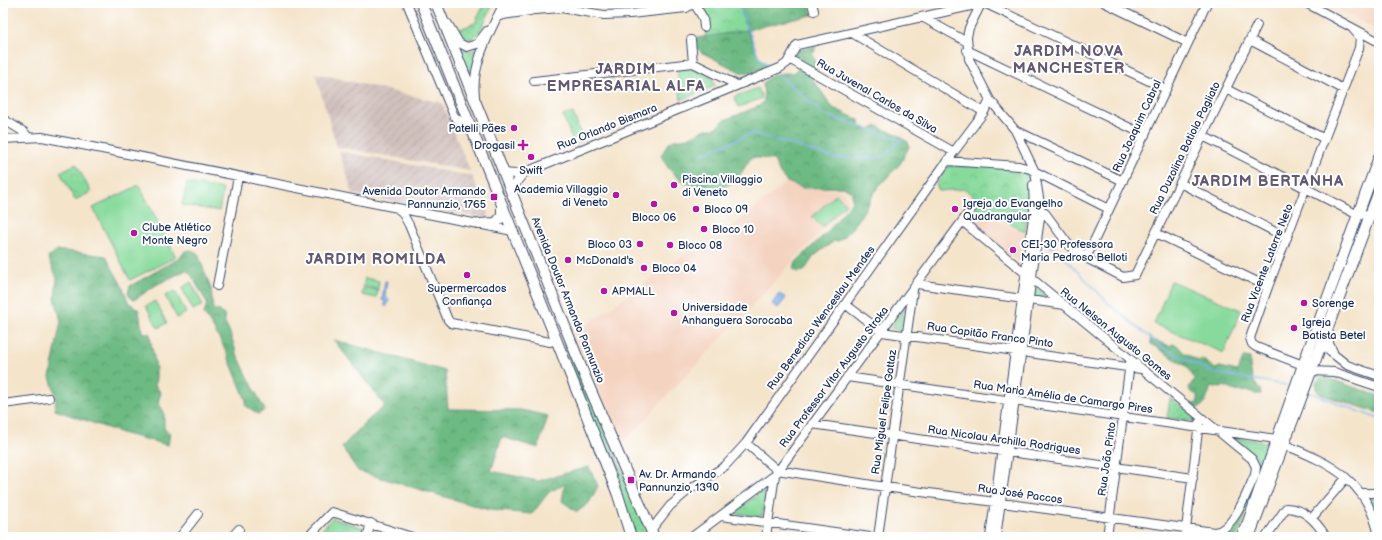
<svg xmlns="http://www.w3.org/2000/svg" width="1382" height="540" viewBox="0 0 1382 540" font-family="'Balsamiq Sans',sans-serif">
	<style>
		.built { fill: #f4d3c0 }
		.industrial { fill: url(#industrial-furrows) }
		.grass { fill: url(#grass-dots); stroke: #51847c }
		.forest { fill: url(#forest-crowns); stroke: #447470 }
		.park { fill: url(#park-crowns); stroke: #51847c }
		.garden { fill: #87da9b; stroke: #51847c }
		.water { fill: #80b3ed; stroke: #4e71a6 }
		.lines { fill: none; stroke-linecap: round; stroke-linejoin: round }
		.stream { stroke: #80b3ed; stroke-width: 1.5 }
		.minor-casing { stroke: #3c4a6e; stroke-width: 10 }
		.major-casing { stroke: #3c4a6e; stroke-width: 12 }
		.minor { stroke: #fff; stroke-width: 8 }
		.major { stroke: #fff; stroke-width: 10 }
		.poi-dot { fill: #b5179e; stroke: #fff; stroke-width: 1.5 }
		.labels { text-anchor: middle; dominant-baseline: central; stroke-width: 4; stroke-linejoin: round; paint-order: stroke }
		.street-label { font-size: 11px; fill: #1b2f5e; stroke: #fff }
		.poi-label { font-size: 11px; fill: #1b2f5e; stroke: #fff; text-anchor: start }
		.district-label { font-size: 15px; font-weight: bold; letter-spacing: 1px; fill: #635972; stroke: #fff }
	</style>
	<defs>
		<pattern id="industrial-furrows" width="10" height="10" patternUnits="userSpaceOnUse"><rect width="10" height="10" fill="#d0c0bc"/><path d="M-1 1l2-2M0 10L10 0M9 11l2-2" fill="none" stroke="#b2a5a4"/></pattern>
		<pattern id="grass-dots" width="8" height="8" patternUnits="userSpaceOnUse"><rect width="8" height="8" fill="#87da9b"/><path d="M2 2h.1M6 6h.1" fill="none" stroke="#74bb88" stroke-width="1.8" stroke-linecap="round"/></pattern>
		<pattern id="forest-crowns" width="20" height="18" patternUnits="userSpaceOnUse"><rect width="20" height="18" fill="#6dba83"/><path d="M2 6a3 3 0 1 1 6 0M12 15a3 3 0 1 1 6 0" fill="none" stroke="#59986e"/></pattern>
		<pattern id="park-crowns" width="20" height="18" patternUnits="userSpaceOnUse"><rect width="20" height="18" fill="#87da9b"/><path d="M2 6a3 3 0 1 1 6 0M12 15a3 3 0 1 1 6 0" fill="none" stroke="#74bb88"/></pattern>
	</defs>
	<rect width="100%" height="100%" fill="#fff"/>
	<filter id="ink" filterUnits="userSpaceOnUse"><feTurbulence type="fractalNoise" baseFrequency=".025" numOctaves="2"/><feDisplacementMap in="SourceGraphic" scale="8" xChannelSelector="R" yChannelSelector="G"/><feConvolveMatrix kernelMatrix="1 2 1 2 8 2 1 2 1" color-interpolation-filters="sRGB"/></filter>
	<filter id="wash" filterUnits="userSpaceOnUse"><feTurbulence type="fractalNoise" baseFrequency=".012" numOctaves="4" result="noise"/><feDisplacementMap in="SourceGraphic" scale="16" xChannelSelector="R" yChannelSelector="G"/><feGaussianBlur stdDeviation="0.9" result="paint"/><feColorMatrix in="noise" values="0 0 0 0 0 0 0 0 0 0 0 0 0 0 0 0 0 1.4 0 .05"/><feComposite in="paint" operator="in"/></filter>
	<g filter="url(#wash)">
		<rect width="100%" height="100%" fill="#f4e4ca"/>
		<path class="built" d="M1326,3H1379V31Z
			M787,182L803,188L837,190L845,194L848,203L621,445L575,333L693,249L714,241Z
			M976,209L1026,234L1022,265L971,224Z"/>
		<path class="industrial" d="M315,73L442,103L470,171L337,147Z
			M339,151L472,176L490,219L353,194Z"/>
		<path class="grass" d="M485,3H494L479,33L473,39L464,38L458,30L475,23Z
			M481,46L470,73H467L457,47L471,51Z
			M692,68L711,76L715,86L681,100L677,69Z
			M573,113L584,141L574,144L563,116Z
			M568,340L649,537H635L564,346L565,341Z
			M1170,398L1195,416L1194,421L1167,418Z"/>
		<path class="forest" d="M738,3H809L812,15L747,30L759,57L769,66L750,73H742L701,52L694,44L697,38L747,30Z
			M815,46V51L811,53L815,60L813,80L833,108L859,120L861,127L867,130L878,126C884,131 890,131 897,134C901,137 903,140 908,142L909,147L900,164L878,187L857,222L844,237L838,241H834L814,256L804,271L798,272L793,269L796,262L827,232L852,202V192L843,187L803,188L787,182L780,174L774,160L752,157C744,166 742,176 731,183C705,199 671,181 661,155L669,143L674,140L688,138L706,129H714L725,120L759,106L764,101L763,83C772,73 780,73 793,73L801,65L793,60L797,51Z
			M191,250L198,254L211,289L213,310L220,311L224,315L225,324L229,330L236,352L260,401L265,410L258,414L245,405L246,400L225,349L214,329L204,314L207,303L192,276L186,270L156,285L134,300L130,297L128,292L130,286L180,258L185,251Z
			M56,251H66L106,256C113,272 124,285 128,302L139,310L142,332L150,334C151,353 159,365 155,385L161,393L158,402L164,412V429L170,433L168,445L125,434L55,410L56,396L50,377L61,321L55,298L57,278L48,257Z
			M1150,339L1170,346L1172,344L1177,345L1183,352L1198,361L1202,359L1215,369L1220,367L1237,371L1244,357L1250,358C1250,369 1251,382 1260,389L1261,394H1254L1251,391C1239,392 1234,392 1224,386L1221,388L1211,386C1208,395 1205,411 1193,407L1192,404L1198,403L1197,395L1190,391L1189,387L1195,379L1186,366L1151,344Z
			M334,340L445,371L448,409L521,410L548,416L538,448L502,437L491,471L538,481L589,467L598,486L589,503L577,512L562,501L565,484L549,492L532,514L489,510L358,471L342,447L367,421L385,406Z
			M1322,376L1379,396V413L1320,394L1316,389V383Z"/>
		<path class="park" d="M701,3H738L747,30L705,37L708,25Z
			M76,164L91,192L75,200L60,172Z
			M948,166H1000L1024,171C1035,185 1028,216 1025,232L993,213L977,211L975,198L965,189L939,191L936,184Z
			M1035,287L1053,300L1034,298Z
			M906,303L900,330L891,328Z
			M1235,438L1262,441L1268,447C1263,479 1249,508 1236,537L1222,534L1231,527L1261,467L1256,457Z
			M767,488L762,517L734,513V512Z
			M1379,493V520L1378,524L1367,495Z
			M332,518L364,528L365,531L363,537H316Z"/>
		<path class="garden" d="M758,88L762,98L739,107L734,97Z
			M187,183L223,189L219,211L182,205Z
			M139,185L176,257L130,280L93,208Z
			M836,194L846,204L822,227L812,217Z
			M365,278L379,281L378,289L363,286Z
			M1171,281L1241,310L1224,353L1154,324Z
			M191,282L203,305L193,310L182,288Z
			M363,288L378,290L376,298L362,295Z
			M175,291L186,313L177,318L165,296Z
			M155,301L167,323L158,328L146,306Z"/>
		<path class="water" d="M385,281H387L385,296L389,300L387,306H385L384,300H382Z
			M779,294L786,298L778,308L772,304Z"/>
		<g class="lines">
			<path class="stream" d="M738,3L759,57L771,68
				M777,73L823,114L902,140
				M702,154L753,133L835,158H880L902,140
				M1044,241L1061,254L1111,306L1162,347L1213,373L1286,385
				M1309,392L1379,419"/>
		</g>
	</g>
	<g filter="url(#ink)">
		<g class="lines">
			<g class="minor-casing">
				<path id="minor" d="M407,3L454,116L462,123L471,126
					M694,3L703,18L704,27
					M812,3L814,11
					M984,3L1166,89
					M1105,3L1188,43
					M1306,3L1379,42
					M981,4L969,28L967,37L969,59L990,100L1015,130L1035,172L1041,211L996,537
					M501,8L512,6L535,10L561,8L604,15L630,14L686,8L694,3
					M497,17L503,15L530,11
					M922,17L967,42
					M448,24L459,43L467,47L477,44L487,31
					M852,33L984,112
					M691,40L693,63
					M1250,40L1343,89
					M967,50L1145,135
					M789,59L954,152
					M534,81L693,63L737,85
					M1226,89L1325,139
					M475,96C471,65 490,32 503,5
					M3,119L24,132L28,137
					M1015,130L1123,181
					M1203,136L1358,215L1370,214
					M3,139L42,137L513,231
					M947,161L1019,166L1030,169L1109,209
					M504,173L515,174L526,172L780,68L787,63L797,45L984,3
					M1180,183L1287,238
					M511,193L518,180L525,172
					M398,209L402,212L409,225L448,320L451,323L550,342L557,340
					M1041,211L1045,213L1068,244L1086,258L1123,277L1135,275L1257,25
					M1156,233L1268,287
					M1086,258L1207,3
					M917,284L1065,305
					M217,286L238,177
					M845,304L882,332L1141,369
					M1327,349L1347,365L1379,376
					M1303,365L1256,347L1252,344L1250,338L1268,287L1359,48L1360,37L1353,29
					M1312,371L1334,372L1379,387
					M847,377L1276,439
					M3,404L49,398
					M812,424L1193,478
					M746,443L777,470L885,487L1214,532C1234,531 1247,491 1255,475L1256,467L1252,459L963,222
					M1285,445C1332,464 1369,482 1379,537
					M1362,493H1374L1379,491
					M721,516L870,537
					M1312,518L1346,478
					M651,530L670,506L690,489L725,466L746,443L947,161L984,112L990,100
					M180,537L198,514
					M232,537L239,529
					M308,537L332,512L412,537
					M367,537L371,523
					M692,537L775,475L972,208
					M766,537L775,475
					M878,537L913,290
					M990,537L1034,210L1033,185
					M1107,537L1130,363
					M1185,537L1199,423
					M1266,537L1286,508C1305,508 1317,522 1326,537"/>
			</g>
			<g class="major-casing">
				<path id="major" d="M421,3L584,409L618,495L631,537
					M436,3L588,384L654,537
					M479,224L496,223L502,216V206
					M1328,333V344L1332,352
					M1241,537L1248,522L1303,365L1379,157
					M1249,537L1379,191"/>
			</g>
			<use href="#minor" class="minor"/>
			<use href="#major" class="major"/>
		</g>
	</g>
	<g class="poi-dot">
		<circle cx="514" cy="128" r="4"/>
		<path d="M521 139h4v4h4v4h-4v4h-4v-4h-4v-4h4z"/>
		<circle cx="531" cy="157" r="4"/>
		<circle cx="674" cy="185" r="4"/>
		<circle cx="616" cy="195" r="4"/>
		<rect x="490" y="193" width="8" height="8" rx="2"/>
		<circle cx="654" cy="204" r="4"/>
		<circle cx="696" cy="209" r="4"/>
		<circle cx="955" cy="209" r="4"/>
		<circle cx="704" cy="229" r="4"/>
		<circle cx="134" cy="233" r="4"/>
		<circle cx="640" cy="244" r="4"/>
		<circle cx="670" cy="245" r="4"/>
		<circle cx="1013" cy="250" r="4"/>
		<circle cx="568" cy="260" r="4"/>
		<circle cx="644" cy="268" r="4"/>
		<circle cx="467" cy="275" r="4"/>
		<circle cx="604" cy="291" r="4"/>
		<circle cx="1304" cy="303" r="4"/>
		<circle cx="674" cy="313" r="4"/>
		<circle cx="1294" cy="328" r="4"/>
		<rect x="627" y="476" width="8" height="8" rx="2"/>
	</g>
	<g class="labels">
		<g class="street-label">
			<text transform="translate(877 96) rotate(30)">Rua Juvenal Carlos da Silva</text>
			<text transform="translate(1137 126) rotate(-65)">Rua Joaquim Cabral</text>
			<text transform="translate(607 127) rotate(-22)">Rua Orlando Bismara</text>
			<text transform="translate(1185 148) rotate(-64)">Rua Duzolina Batiola Pagliato</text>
			<text transform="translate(1267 263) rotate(-69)">Rua Vicente Latorre Neto</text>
			<text transform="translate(568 300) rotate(68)">Avenida Doutor Armando Pannunzio</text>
			<text transform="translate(821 318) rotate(-54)">Rua Benedicto Wenceslau Mendes</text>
			<text transform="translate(1116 334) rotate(39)">Rua Nelson Augusto Gomes</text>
			<text transform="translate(990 335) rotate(8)">Rua Capitão Franco Pinto</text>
			<text transform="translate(834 377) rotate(-53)">Rua Professor Vitor Augusto Stroka</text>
			<text transform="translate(1063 397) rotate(8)">Rua Maria Amélia de Camargo Pires</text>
			<text transform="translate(884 412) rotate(-82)">Rua Miguel Felipe Gattaz</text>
			<text transform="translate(1004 440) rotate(8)">Rua Nicolau Archilla Rodrigues</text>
			<text transform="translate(1107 459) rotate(-82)">Rua João Pinto</text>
			<text transform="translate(1020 494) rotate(8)">Rua José Paccos</text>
		</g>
		<g class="poi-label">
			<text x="506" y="128" text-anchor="end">Patelli Pães</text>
			<text x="515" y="145" text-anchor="end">Drogasil</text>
			<text x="531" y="170" text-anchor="middle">Swift</text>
			<text x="682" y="179">Piscina Villaggio<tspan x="682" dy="13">di Veneto</tspan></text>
			<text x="608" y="189" text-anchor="end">Academia Villaggio<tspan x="608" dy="13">di Veneto</tspan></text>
			<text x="486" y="191" text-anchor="end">Avenida Doutor Armando<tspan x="486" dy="13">Pannunzio, 1765</tspan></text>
			<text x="963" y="203">Igreja do Evangelho<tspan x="963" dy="13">Quadrangular</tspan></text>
			<text x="704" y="209">Bloco 09</text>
			<text x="654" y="217" text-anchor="middle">Bloco 06</text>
			<text x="142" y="227">Clube Atlético<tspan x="142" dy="13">Monte Negro</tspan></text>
			<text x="712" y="229">Bloco 10</text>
			<text x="632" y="244" text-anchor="end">Bloco 03</text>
			<text x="1021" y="244">CEI-30 Professora<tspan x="1021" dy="13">Maria Pedroso Belloti</tspan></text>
			<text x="678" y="245">Bloco 08</text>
			<text x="576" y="260">McDonald's</text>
			<text x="652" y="268">Bloco 04</text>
			<text x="467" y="288" text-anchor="middle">Supermercados<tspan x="467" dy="13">Confiança</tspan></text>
			<text x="612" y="291">APMALL</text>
			<text x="1312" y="303">Sorenge</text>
			<text x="682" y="307">Universidade<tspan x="682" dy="13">Anhanguera Sorocaba</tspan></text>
			<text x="1302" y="322">Igreja<tspan x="1302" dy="13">Batista Betel</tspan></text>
			<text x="639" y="474">Av. Dr. Armando<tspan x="639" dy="13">Pannunzio, 1390</tspan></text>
		</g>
		<g class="district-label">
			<text x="1069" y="51">JARDIM NOVA<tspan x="1069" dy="17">MANCHESTER</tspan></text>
			<text x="626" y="69">JARDIM<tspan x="626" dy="17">EMPRESARIAL ALFA</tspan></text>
			<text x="1268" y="181">JARDIM BERTANHA</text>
			<text x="376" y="259">JARDIM ROMILDA</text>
		</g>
	</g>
	<rect width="1382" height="540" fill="none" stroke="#fff" stroke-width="16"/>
</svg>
